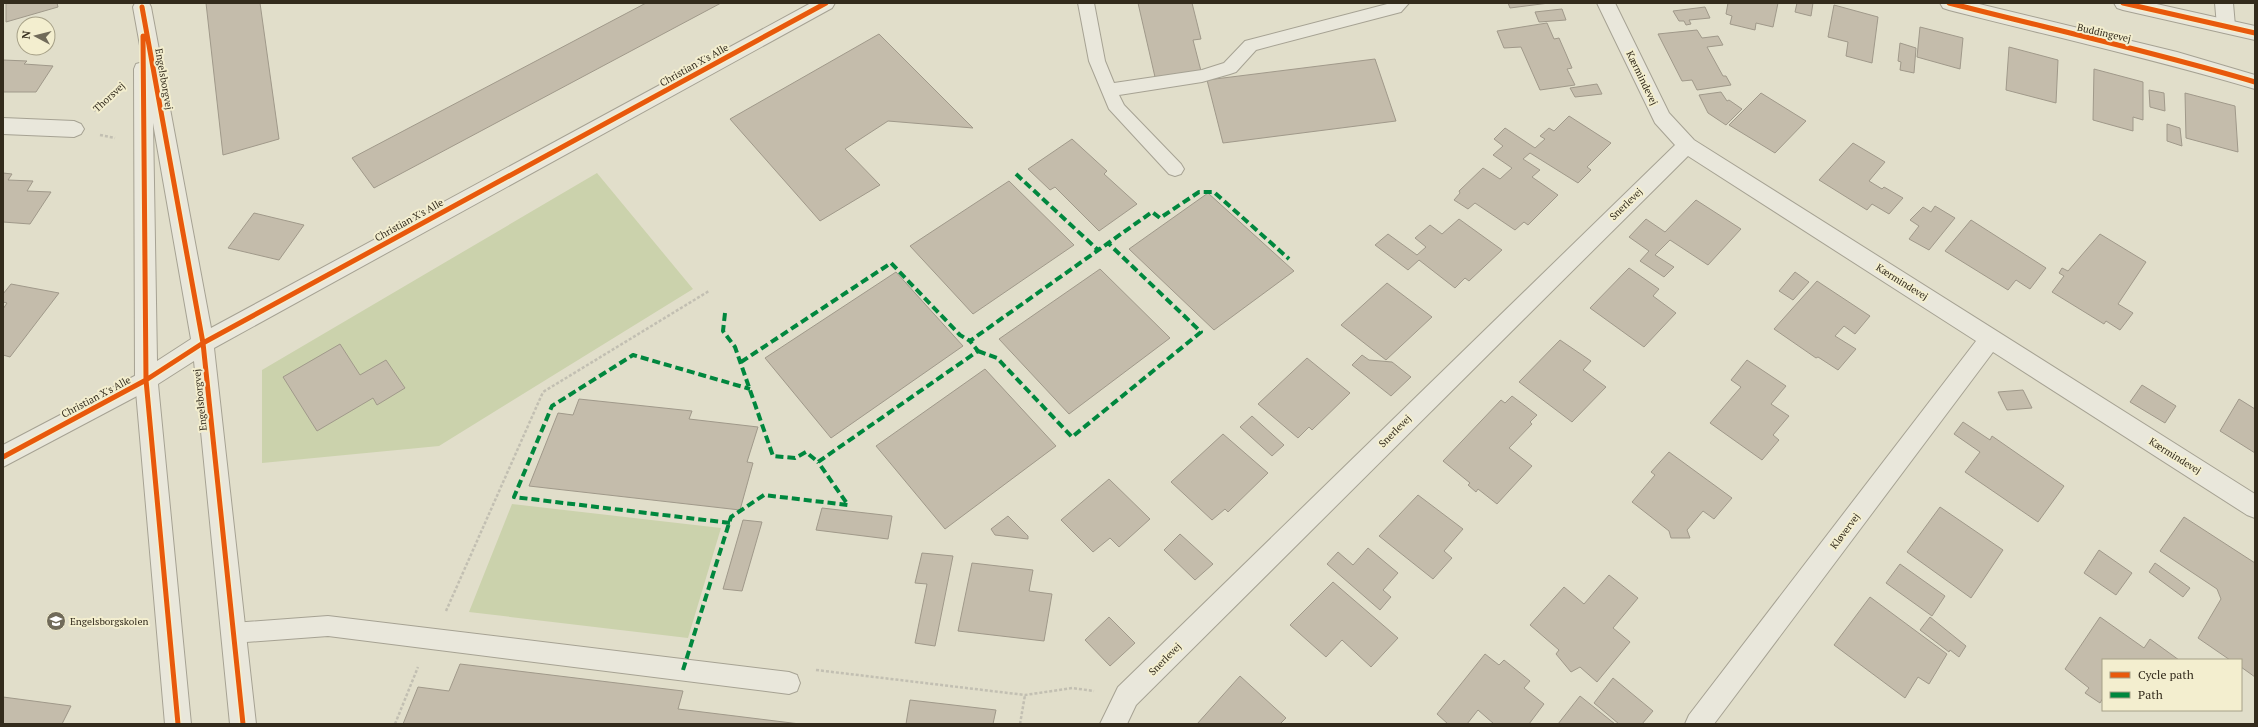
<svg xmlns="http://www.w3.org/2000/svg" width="2258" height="727" viewBox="0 0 2258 727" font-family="'PT Serif',serif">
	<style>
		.green { fill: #cbd2ac }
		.building { fill: #c4bcab; stroke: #a0998a }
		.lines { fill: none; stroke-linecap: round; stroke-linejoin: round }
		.service-casing { stroke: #a6a293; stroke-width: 2 }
		.minor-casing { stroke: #a6a293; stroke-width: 2 }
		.tertiary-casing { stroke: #a6a293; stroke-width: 2 }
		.path { stroke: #c2bfb2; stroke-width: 2.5; stroke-dasharray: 3 2; stroke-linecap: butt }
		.service { fill: #e9e7db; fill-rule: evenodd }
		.minor { fill: #e9e7db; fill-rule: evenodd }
		.tertiary { fill: #e9e7db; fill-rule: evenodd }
		.quiet { stroke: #00873e; stroke-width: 4; stroke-dasharray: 8 4; stroke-linecap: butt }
		.cycleway-casing { stroke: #f3eecf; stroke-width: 8 }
		.cycleway { stroke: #e8590c; stroke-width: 5 }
		.labels { text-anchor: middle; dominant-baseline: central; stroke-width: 4; stroke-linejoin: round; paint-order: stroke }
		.street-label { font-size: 10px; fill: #332b1c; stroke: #f3eecf }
		.poi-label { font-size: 10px; fill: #332b1c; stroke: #f3eecf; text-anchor: start }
	</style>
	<rect width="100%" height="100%" fill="#e1deca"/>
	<path class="green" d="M597,173L693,289L439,446L262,463V370Z
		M512,504L721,528L688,638L469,612Z"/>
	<path class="building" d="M6,3H57L58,7L6,22Z
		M206,3H260L279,139L223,155Z
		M646,3H721L374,188L352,158Z
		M1138,3H1192L1201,39L1193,40L1201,71L1155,77Z
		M1508,3H1549L1510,8Z
		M1728,3H1778L1773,27L1756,23L1755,30L1730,24L1732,16L1726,14Z
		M1797,3H1813L1811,16L1795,12Z
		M1834,5L1878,17L1872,63L1846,56L1848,42L1828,37Z
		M1705,7L1710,18L1689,20L1691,24L1686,25L1684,21H1679L1673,11Z
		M1562,9L1566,20L1539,22L1535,12Z
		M1547,23L1554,39L1559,38L1566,54L1572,68L1567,69L1575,85L1540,90L1521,47L1504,48L1497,31Z
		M1920,27L1963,38L1960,69L1917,57Z
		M1697,30L1702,38L1718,36L1723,45L1707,47L1723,76H1726L1731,85L1697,90L1692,80L1682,81L1658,34Z
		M879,34L973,128L888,121L845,149L880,185L820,221L730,119Z
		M48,38H54L46,52H27L30,48H48Z
		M1900,43L1916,48L1914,73L1900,70L1901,62L1898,61Z
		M2009,47L2058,60L2056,103L2006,90Z
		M1375,59L1396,121L1223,143L1207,80Z
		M3,60L27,61L24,64L53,66L36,92H3Z
		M2094,69L2143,82V120L2133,117V131L2093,120Z
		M1597,84L1602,94L1575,97L1570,88Z
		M2149,90L2164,93L2165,111L2150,107Z
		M1721,92L1727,101L1729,100L1742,109L1726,125L1708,113L1699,95Z
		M1761,93L1806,121L1775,153L1729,125Z
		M2185,93L2235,106L2238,152L2186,138Z
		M1569,116L1611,143L1587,167L1591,170L1578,183L1530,153L1523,159L1540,170L1532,177L1558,195L1528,225L1524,222L1515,230L1475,203L1468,209L1454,200L1460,193L1459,191L1483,168L1500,179L1512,168L1493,155L1503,146L1494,139L1505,128L1535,148L1545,139L1540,136L1549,128L1554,131Z
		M2167,124L2180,128L2182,146L2167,141Z
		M1072,139L1107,171L1104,174L1137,204L1099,231L1055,187L1050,190L1028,169Z
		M1853,143L1885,162L1869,181L1882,189L1884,187L1903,198L1889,214L1872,204L1867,210L1819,180Z
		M3,173L12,174L8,180L33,181L27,191L51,192L30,224L3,222Z
		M1009,181L1074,245L973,314L910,246Z
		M1208,193L1294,271L1214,330L1129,249Z
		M1696,200L1741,229L1708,265L1670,240L1655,255L1674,267L1664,277L1640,261L1649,251L1629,237L1646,219L1665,232Z
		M1935,206L1955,218L1929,250L1909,239L1919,226L1910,220L1923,207L1931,212Z
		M254,213L304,225L279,260L228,248Z
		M1459,219L1502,250L1469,281L1465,278L1455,288L1419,260L1408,270L1375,245L1388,234L1417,255L1426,247L1415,238L1430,225L1442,234Z
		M1971,220L2046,268L2030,289L2016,280L2008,290L1945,251Z
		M2100,234L2146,262L2118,304L2133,313L2120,330L2106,321L2104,324L2052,292L2064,276L2059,273L2062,268L2068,271Z
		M1629,268L1659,289L1653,296L1676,313L1644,347L1590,308Z
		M1100,269L1170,338L1069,414L999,339Z
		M896,272L963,346L831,438L765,358Z
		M1795,272L1809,282L1793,300L1779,291Z
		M1817,281L1870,316L1855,334L1844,326L1835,336L1856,349L1838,370L1818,357L1816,358L1774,329Z
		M1387,283L1432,317L1386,360L1341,325Z
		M11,284L59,293L10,357L3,355V309L7,303L3,302V294Z
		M1560,340L1591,361L1583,370L1606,387L1572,422L1519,382Z
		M340,344L360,375L386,360L405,388L377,405L373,398L317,431L283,377Z
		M1362,355L1369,360L1392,362L1411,377L1391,396L1352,365Z
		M1307,358L1350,393L1312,430L1309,427L1298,438L1258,404Z
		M1747,360L1786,386L1771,404L1789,416L1773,435L1779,440L1762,460L1710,423L1741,387L1731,380Z
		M985,369L1056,446L945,529L876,446Z
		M2142,385L2176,406L2165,423L2130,402Z
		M2023,390L2032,408L2007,410L1998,392Z
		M1512,396L1537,415L1530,422L1532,424L1509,448L1532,466L1497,504L1478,489L1476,492L1468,485L1470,483L1443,461L1501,400L1505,403Z
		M579,399L692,411L689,419L758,427L747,462L753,463L740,510L529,486L558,413L573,415Z
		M2239,399L2255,409V453L2220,431Z
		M1252,416L1284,445L1272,456L1240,427Z
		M1963,422L1990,440L1992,436L2064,486L2038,522L1965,472L1980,452L1954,434Z
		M1223,434L1268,473L1228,512L1225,509L1212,520L1171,482Z
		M1669,452L1732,498L1714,519L1703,511L1687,530L1690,538H1671L1669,531L1632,502L1655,475L1651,472Z
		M1109,479L1150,519L1119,547L1110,538L1093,552L1061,520Z
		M1418,495L1463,529L1444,551L1452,558L1433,579L1379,536Z
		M1940,507L2003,550L1971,598L1907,552Z
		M822,508L892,516L888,539L816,530Z
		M1008,516L1028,536V539L995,535L991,529Z
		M2184,517L2255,563V677L2241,667V660H2230L2198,638L2221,599L2217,589L2160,551Z
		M743,520L762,522L742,591L723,589Z
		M1180,534L1213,564L1195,580L1164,550Z
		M1368,548L1398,573L1383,590L1391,597L1380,610L1327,564L1338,552L1353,565Z
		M2099,550L2132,573L2116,595L2084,573Z
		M922,553L953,556L935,646L915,643L927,584L915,583Z
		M972,563L1033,570L1029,591L1052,594L1044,641L958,631Z
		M2155,563L2190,588L2183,597L2149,572Z
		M1900,564L1945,596L1932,616L1886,583Z
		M1609,575L1638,598L1613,628L1630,642L1597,682L1580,667L1571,672L1556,654L1559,650L1530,625L1564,587L1584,604Z
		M1333,582L1398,638L1371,667L1342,640L1326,657L1290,625Z
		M1870,597L1947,654L1929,684L1918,677L1905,698L1834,645Z
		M1109,617L1135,643L1110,666L1085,640Z
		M1930,617L1966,646L1959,657L1950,650L1949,652L1920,630Z
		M2100,617L2144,648L2150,639L2179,660H2103V698L2100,703L2085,693L2089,688L2065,669Z
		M1485,654L1499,665L1504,660L1530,681L1524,688L1544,704L1529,724H1494L1478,710L1467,724H1448L1437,714Z
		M460,664L683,691L678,709L800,724H403L418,687L449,691Z
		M1240,676L1286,718L1280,724H1197Z
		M1613,678L1653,711L1642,724H1619L1594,703Z
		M1580,696L1615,724H1558Z
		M3,697L71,706L62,724H3Z
		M910,700L996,710L993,724H906Z"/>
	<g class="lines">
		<g class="service-casing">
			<path id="service" d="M1078,3H1094L1105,61L1114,83L1202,70L1224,63L1245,41L1391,3H1409L1401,12L1256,50L1236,72L1230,74L1202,82L1119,95L1124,105L1181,164L1184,169L1181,174L1175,176L1169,174L1109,109L1089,61Z
				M328,616L789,672L797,675L800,683L797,691L789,694L328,636L233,643L225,640L222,633L225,626L233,623Z"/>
		</g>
		<g class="minor-casing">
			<path id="minor" d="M1597,3H1615L1669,113L1694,140L2255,494V518L2247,515L1993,352L1714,724H1685L1689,715L1976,341L1688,156L1136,705L1127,724H1100L1118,687L1675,145L1655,123Z
				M2215,3H2233L2235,26L2233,31L2226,33L2219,31L2217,26Z
				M3,118L74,121L81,124L84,129L81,134L74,137L3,134Z
				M146,370L154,373L157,380L154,387L3,467V445Z"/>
		</g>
		<g class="tertiary-casing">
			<path id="tertiary" d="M135,3H149L151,7L211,328L811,3H835L832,8L214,348L256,724H230L194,361L158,384L191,724H165L135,380L134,69L136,64L143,62L133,7ZM153,123L191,339L157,361Z
				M1940,3H1975L2177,52L2255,75V89C2154,59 2051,36 1949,10L1943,8Z
				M2114,3H2152L2255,26V40L2123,10L2117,8Z"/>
		</g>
		<path class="path" d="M94,111L113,92
			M100,135L115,138
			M446,611L543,392L709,291
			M816,670L1025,695L1072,688L1094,691
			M395,724L418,667
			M1020,724L1025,695"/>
		<use href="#service" class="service"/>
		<use href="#minor" class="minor"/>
		<use href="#tertiary" class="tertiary"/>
		<path class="quiet" d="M1016,174L1098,250
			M725,313L723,331L735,347L773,456L795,458L806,452L818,462L978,351L970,341L1152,212L1160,218L1199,192H1214L1289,259
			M978,351L997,358L1072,437L1201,332L1108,243
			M741,362L891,263L960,335L970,341
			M730,523L514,497L552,406L633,355L750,389
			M683,670L731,517L764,495L848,505L818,462"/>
		<g class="cycleway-casing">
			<path id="cycleway" d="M1949,3C2051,29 2154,52 2255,82
				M2123,3L2255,33
				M142,7L203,343L243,724
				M143,36L146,380L178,724
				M3,457L146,380L203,343L826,3"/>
		</g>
		<use href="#cycleway" class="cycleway"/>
	</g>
	<defs>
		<g id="school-disc" transform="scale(1)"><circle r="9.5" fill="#706a59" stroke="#f3eecf"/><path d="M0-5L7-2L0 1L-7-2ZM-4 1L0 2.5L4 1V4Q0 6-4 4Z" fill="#fff"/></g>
	</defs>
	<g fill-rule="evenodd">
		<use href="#school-disc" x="56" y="621"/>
	</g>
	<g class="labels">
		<g class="street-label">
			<text transform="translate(2104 33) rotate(13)">Buddingevej</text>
			<text transform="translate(694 65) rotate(-29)">Christian X's Alle</text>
			<text transform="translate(1642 78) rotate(64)">Kærmindevej</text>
			<text transform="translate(164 79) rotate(80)">Engelsborgvej</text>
			<text transform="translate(109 97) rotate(-43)">Thorsvej</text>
			<text transform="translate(1626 204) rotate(-44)">Snerlevej</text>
			<text transform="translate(409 220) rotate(-29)">Christian X's Alle</text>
			<text transform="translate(1902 282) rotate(32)">Kærmindevej</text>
			<text transform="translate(96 397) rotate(-28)">Christian X's Alle</text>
			<text transform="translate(200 400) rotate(-96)">Engelsborgvej</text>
			<text transform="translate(1395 431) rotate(-45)">Snerlevej</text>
			<text transform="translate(2175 456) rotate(32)">Kærmindevej</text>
			<text transform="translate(1845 531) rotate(-53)">Kløvervej</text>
			<text transform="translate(1165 659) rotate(-45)">Snerlevej</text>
		</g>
		<g class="poi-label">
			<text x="70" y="621">Engelsborgskolen</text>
		</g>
	</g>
	<rect width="2258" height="727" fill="none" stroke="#332b1c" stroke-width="8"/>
	<rect x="2102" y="659" width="140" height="52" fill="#f3eecf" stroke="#a6a087"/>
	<rect x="2110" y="672" width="20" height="6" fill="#e8590c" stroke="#a6a087"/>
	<text x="2138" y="679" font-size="12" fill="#332b1c">Cycle path</text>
	<rect x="2110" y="692" width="20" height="6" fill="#00873e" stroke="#a6a087"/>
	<text x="2138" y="699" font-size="12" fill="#332b1c">Path</text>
	<g transform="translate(36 36) rotate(277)"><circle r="19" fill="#f3eecf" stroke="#a6a087"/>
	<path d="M0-3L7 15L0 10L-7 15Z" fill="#706a59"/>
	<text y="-6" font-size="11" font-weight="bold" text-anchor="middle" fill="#332b1c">N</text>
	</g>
</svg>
